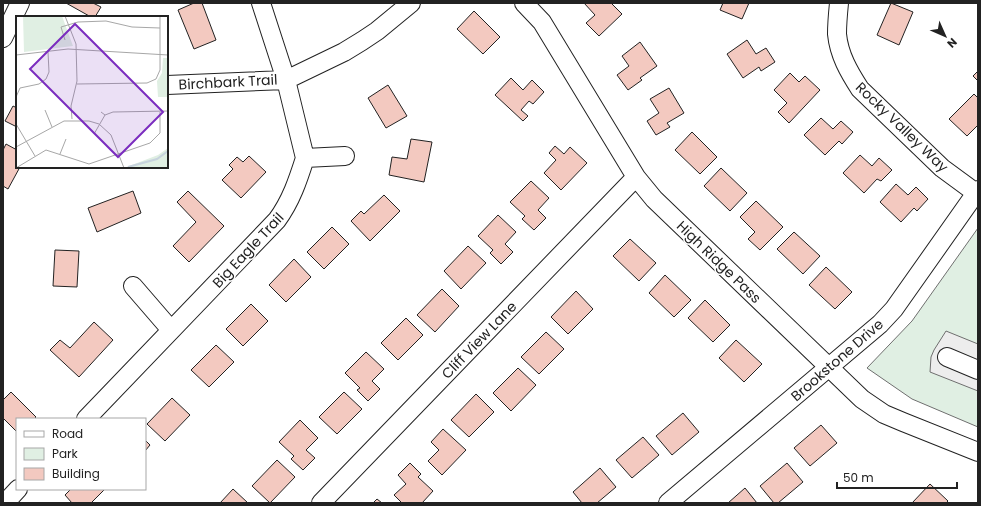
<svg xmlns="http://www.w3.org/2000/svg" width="981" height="506" viewBox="0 0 981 506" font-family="Poppins,sans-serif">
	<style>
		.green { fill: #e0efe3; stroke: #6f6f6f }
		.parking { fill: #ededed; stroke: #6f6f6f }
		.building { fill: #f3c9c0; stroke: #222 }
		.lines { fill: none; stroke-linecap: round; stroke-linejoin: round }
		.minor-casing { stroke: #222; stroke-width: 20 }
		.minor { stroke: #fff; stroke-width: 18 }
		.labels { text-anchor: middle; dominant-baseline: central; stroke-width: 3; stroke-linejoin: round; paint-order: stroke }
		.street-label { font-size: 14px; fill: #222; stroke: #fff }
		.inset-river { fill: none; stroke: #c7d3dd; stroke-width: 2 }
		.inset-road { fill: none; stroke: #a7a7a7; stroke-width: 1 }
		.view { fill: #7b2cbf; fill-opacity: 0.15; stroke: #7b2cbf; stroke-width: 2 }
		.inset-edge { fill: none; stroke: #222; stroke-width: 2 }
	</style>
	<rect width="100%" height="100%" fill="#fff"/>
	<path class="green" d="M978,228V427L912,399L867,368L912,321Z"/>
	<path class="parking" d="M946,331L978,344V391L930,372L931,357L934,350Z"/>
	<path class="building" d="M66,3H93L101,7L95,17H91Z
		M194,3H202L216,40L194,49L178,10Z
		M584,3H611L622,14L599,36L586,23L595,15Z
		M723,3H749L742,19L720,10Z
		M891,3L913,12L899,45L877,35Z
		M474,11L500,37L483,54L457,29Z
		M747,40L756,54L766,48L775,62L761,71L759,67L743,78L727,54Z
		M640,42L657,66L640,78L642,80L628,90L617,75L629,66L622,56Z
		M978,71V81L973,76Z
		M790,73L799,82L805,76L820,90L789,123L778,112L787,103L774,90Z
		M511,78L523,90L532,80L544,92L533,104L529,101L521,110L528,116L523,121L495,95Z
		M388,85L407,116L386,128L368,98Z
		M669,88L684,113L667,123L670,127L656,135L647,121L659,113L650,99Z
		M974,94L978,98V125L967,136L949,119Z
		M13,106L17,108V127L5,121Z
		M821,118L833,129L841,121L853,132L842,144L839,141L825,155L804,135Z
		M692,132L717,157L700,174L675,150Z
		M411,139L432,142L424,182L389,175L392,157L407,159Z
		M6,144L17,150V167H20L8,189L3,186V150Z
		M555,146L564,154L570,147L587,163L561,190L544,173L556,160L549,153Z
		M860,155L872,166L879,158L892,170L881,181L877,179L864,193L843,173Z
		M249,156L266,172L241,198L222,180L233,169L229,165L237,157L243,162Z
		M721,168L747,193L730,211L704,186Z
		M531,181L549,198L538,210L546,218L534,230L522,219L525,216L510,202Z
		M896,184L908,195L916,187L928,199L917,211L914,208L901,222L880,202Z
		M133,191L141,213L97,232L88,208Z
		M188,191L224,226L189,262L173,246L196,222L177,202Z
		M384,195L400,211L370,241L351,221L361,211L364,214Z
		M756,201L783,227L760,250L748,239L755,232L740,217Z
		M498,215L516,232L505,244L513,252L501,264L490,253L493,250L478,236Z
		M332,227L349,244L324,269L307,252Z
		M794,232L820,256L803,274L777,249Z
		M630,239L656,263L639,281L613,256Z
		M468,246L486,263L461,289L444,271Z
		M55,250L79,251L77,287L53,286Z
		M294,259L311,277L286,302L269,285Z
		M826,267L852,292L835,309L809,285Z
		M665,275L691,300L674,317L649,293Z
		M442,289L459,306L435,332L417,315Z
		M576,291L593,309L568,334L551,317Z
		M705,300L730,325L713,342L688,318Z
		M251,304L268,321L243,346L226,329Z
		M406,318L423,335L398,360L381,343Z
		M94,322L113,340L79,377L50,350L60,340L70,348Z
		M546,332L564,349L539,374L521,357Z
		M736,340L762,364L744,382L719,358Z
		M216,345L234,362L209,387L191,370Z
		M366,352L384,369L372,381L380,389L368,401L357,390L360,388L345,373Z
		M518,368L536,385L511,411L493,393Z
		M11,392L36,417L34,419H17V432L3,418V400Z
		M344,392L362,409L337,434L319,417Z
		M476,394L494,412L469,437L451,420Z
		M172,398L190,415L165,441L147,424Z
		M683,413L699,432L672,455L656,436Z
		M300,420L318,438L306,450L315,458L303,470L291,459L294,456L279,442Z
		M821,425L837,443L810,466L794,448Z
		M443,429L466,450L442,475L428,461L439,450L431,442Z
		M643,437L659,455L632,478L616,460Z
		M145,440L150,445L145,451Z
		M277,460L295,477L270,503L252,486Z
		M410,463L421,474L418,477L433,491L422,503H402L394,495L406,484L398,475Z
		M787,463L803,482L778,503H774L760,486Z
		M600,468L616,487L597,503H582L573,492Z
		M930,484L948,501L946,503H912Z
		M745,488L757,503H728Z
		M71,489H105L91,503H72L65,495Z
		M233,489L248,503H220Z
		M377,499L382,503H373Z"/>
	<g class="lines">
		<g class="minor-casing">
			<path id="minor" d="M261,3L286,80L305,158
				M524,3L542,22L636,177L654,199L862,399L884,414L903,422L978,452
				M839,3C838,13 837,24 837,34C839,55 849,72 860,89L942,168L976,193
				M3,38L20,3
				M167,85L286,80L344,52L362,41L377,31L411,3
				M133,286L171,330
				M947,357L978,370
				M86,419L277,220C291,201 298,180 305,158L345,156
				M5,503L18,489
				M321,503L636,177
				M668,503L880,324L894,309L978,190"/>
		</g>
		<use href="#minor" class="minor"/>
	</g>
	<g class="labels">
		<g class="street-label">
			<text transform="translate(228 82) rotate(-3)">Birchbark Trail</text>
			<text transform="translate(902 127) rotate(44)">Rocky Valley Way</text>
			<text transform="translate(248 250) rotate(-47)">Big Eagle Trail</text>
			<text transform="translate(719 262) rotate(44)">High Ridge Pass</text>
			<text transform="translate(479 340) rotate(-46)">Cliff View Lane</text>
			<text transform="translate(837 360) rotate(-41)">Brookstone Drive</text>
		</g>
	</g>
	<g transform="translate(16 16)">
		<rect width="152" height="152" fill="#fff"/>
		<path d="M7,0H46L57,30L8,36ZM147,42H152V81H142L141,65L146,57ZM152,132V152H108L142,139Z" fill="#e0efe3"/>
		<path class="inset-river" d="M112,151L141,143L152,135"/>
		<path class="inset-road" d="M49,0L60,28L61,65L55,90L56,103M49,24L45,11L62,6L90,5L116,11L144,12M0,39L52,33L152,39M61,68L131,67L140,63L144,54V0M0,81L4,72L23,68L30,63L33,56L32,36M29,94L36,111M85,96L89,99L97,96L152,95M0,108L19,140M78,118L89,99M0,131L48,105H73L83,108L95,119L108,152M44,138L50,123M0,152L30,134L73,148L134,127L144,117V96"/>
		<path class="view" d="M59,8L147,96L102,141L14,53Z"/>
		<rect width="152" height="152" class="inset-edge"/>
	</g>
	<rect width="981" height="506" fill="none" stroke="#222222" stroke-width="8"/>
	<rect x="16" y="418" width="130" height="72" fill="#ffffff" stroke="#a7a7a7"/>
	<rect x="24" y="431" width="20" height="6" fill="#ffffff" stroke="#a7a7a7"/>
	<text x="52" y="438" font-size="12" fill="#222222">Road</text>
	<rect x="24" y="448" width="20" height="12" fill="#e0efe3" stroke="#a7a7a7"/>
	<text x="52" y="458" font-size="12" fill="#222222">Park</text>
	<rect x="24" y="468" width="20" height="12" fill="#f3c9c0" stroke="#a7a7a7"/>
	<text x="52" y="478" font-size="12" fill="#222222">Building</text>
	<g transform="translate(945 36) rotate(135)" stroke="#ffffff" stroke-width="3" paint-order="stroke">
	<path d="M0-3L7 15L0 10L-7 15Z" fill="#222222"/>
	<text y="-6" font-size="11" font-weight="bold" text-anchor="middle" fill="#222222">N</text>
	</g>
	<path d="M837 482v6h120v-6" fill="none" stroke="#222222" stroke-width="2"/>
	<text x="843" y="482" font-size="12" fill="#222222" stroke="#ffffff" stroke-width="3" paint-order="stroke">50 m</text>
</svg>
